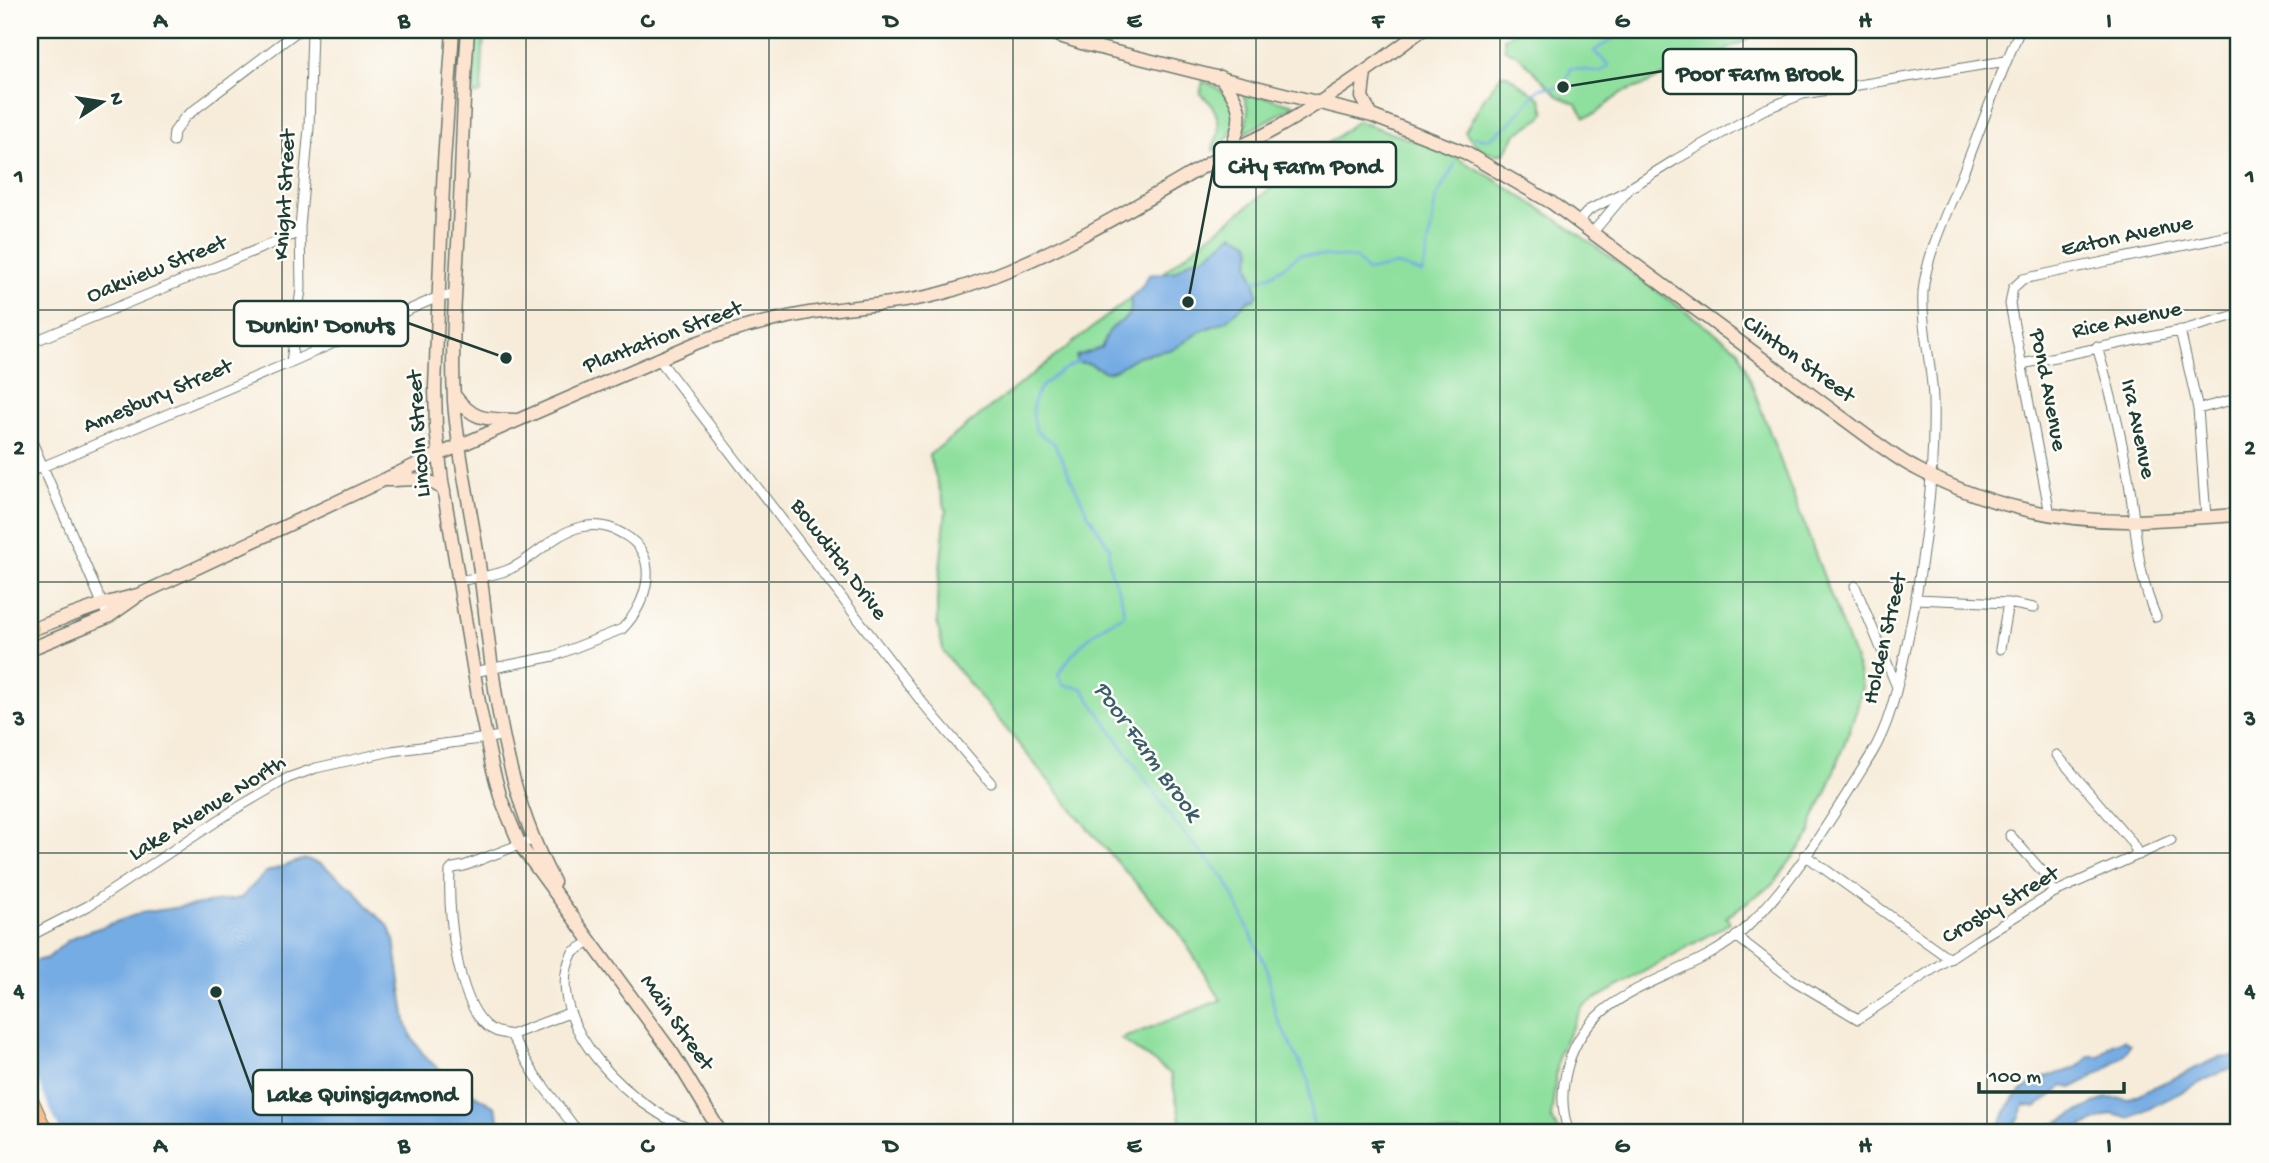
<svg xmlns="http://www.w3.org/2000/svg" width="2269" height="1163" viewBox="0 0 2269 1163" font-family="'Gochi Hand',sans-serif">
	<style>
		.green { fill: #8fe09f; stroke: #578e6a; stroke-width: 2 }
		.water { fill: #76ace4; stroke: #4a748c; stroke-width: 2 }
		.pier { fill: #f7ecda }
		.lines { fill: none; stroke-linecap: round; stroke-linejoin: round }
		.stream { stroke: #76ace4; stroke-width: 2.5 }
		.minor-casing { stroke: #6b7a6e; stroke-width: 11 }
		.secondary-casing { stroke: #6b7a6e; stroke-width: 15 }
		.motorway-casing { stroke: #6b7a6e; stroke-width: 18 }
		.minor { stroke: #fff; stroke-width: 9 }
		.secondary { stroke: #fde4d1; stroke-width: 12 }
		.motorway { stroke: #fabc8b; stroke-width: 16 }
		.grid { fill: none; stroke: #1f3d34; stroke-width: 2; stroke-opacity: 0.55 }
		.labels { text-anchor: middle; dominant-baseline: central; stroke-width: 5; stroke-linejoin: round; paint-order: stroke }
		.street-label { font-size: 23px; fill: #1f3d34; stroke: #fdfcf7 }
		.water-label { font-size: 24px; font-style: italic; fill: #395e69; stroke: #fdfcf7 }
		.leader { fill: none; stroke: #1f3d34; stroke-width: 2.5 }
		.callout-dot { fill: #1f3d34; stroke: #fdfcf7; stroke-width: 2.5 }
		.callout { fill: #fdfcf7; stroke: #1f3d34; stroke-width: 2.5 }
		.callout-label { font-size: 24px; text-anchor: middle; font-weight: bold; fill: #1f3d34 }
		.neatline { fill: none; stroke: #1f3d34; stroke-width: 2.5 }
		.grid-label { font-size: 23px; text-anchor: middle; font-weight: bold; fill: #1f3d34 }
	</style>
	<rect width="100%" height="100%" fill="#fdfcf7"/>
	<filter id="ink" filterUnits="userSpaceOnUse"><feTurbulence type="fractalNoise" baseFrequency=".0143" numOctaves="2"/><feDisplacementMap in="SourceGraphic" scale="14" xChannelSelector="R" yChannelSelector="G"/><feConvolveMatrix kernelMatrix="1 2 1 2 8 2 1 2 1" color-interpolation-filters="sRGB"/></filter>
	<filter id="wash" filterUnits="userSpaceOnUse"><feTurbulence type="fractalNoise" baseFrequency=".00686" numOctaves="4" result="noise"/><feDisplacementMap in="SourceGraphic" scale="28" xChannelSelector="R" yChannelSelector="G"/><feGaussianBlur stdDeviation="1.57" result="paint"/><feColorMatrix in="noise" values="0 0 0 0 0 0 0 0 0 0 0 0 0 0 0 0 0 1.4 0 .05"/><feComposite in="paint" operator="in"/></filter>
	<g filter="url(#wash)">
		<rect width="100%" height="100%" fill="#f7ecda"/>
		<path class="green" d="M477,30H484L481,93L473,95Z
			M1518,30H1553L1564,35L1591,31L1600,36L1620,30H1758L1747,40L1730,48L1703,67L1673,71L1647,84L1621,93L1595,114L1585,117L1576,104L1558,96L1519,56L1505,49L1504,38Z
			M1502,74L1507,75L1541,99L1545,112L1541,118L1516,134L1505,153C1488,158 1474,145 1465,132L1484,98Z
			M1203,81C1241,95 1247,128 1213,151C1213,144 1216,141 1218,134C1221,119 1213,102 1200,94Z
			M1242,91L1295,105L1245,133L1248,109Z
			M1357,121L1446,152L1491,177L1570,228L1739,350L1859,671L1862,687L1857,709L1827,791L1813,819L1811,833L1773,884L1726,917L1730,923L1583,1006L1559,1053L1551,1118L1560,1133H1183L1171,1074L1121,1039L1221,1000L1178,931L1089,830L944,653L937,623V599L946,510L929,455Z"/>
		<path class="water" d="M1234,234L1250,243L1252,251L1249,263L1258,294L1254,300H1249L1226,321L1201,331L1174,349L1138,356L1115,370L1106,372L1090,364L1077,362L1076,356L1101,348C1104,342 1107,332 1112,328C1124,317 1134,320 1130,298L1141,288L1149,275L1176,271L1191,260L1204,257Z
			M304,859L321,864L352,887L372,911L388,925L394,940L406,1022L412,1038L426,1058L459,1086L495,1107L499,1119L517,1133H30V962L48,958L67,941L79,935L141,913L241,898L266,872Z
			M2124,1040L2130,1045C2124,1062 2088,1079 2072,1088L2064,1086L2036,1107L2024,1105L2020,1117L2007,1133H1997C2005,1107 2018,1087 2046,1077C2066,1069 2073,1075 2089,1056H2099L2113,1044Z
			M2239,1056V1067L2223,1071L2130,1118L2111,1114L2068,1133H2024L2052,1125L2106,1098L2128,1099L2218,1058Z"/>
		<path class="pier" d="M30,1065L61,1133H34L30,1123Z"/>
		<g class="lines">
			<path class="stream" d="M1474,137L1489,139L1510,123L1540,88L1563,87L1571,68L1601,72L1609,65L1594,51L1627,30
				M1253,281C1271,279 1287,264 1300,254L1356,258L1366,271L1397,265L1422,273L1426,259L1436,198L1455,164
				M1079,361C1066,367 1040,383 1035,397C1031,408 1034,420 1036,431L1054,443L1088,514L1110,548C1104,578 1126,589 1123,616C1094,628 1074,649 1058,675L1064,685L1082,688L1175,823L1226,880L1267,969L1275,1014L1309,1081L1311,1115L1317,1133"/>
		</g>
	</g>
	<g filter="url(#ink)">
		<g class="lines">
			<g class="minor-casing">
				<path id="minor" d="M173,141L174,132L185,117L299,30
					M1578,222L1589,210L1624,192
					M1593,232L1630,188L1675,160L1763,110L1803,94L2006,61
					M2180,330L2198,409L2206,517
					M30,343L300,232
					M2097,347C2112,396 2124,445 2131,496C2137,539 2138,576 2156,617
					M658,358L921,701L991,783
					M291,362L301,289L300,227L309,128L312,30
					M2022,364L2183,330L2239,314
					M2198,409L2239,398
					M30,437L108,617
					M30,472L291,362L438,297L456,295
					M2050,514L2010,304L2013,288L2023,279L2055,272L2239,234
					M459,581C476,577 497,576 512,568C536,557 554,533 581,527C595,524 610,526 623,534C662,555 648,603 622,629L554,656L474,672
					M1855,586L1897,687
					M1916,599L2008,603L2034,608
					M2000,649L2008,603
					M2057,755L2130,840L2139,855
					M2010,835L2049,879L2053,893
					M534,839L464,866L453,868L450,871C448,911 456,998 486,1025C493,1032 502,1033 511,1035L535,1075L579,1133
					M1805,855L1950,959
					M30,936L88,906L237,808L288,778L316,768L392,751L502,736
					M1736,936L1793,980L1858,1019L1977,940L2053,893L2171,840
					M592,941L573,952C536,1022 639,1116 701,1133
					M511,1035L569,1013
					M1569,1133C1561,1109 1561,1090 1568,1065C1591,982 1688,982 1744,930C1794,882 1835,813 1871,755C1890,724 1897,688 1905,653C1923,569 1935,486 1933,400C1932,364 1921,328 1923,292C1926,256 1947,212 1961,178C1981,128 1998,78 2020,30"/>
			</g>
			<g class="secondary-casing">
				<path id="secondary" d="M453,30L444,162L435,387L436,428L442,481L480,708L492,766L501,799L520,845L673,1054L721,1133
					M468,30C463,95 462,160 459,226C456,284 451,343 454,401C458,459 474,521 481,579C494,686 502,785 554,882
					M1041,30L1088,45L1372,116L1466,153L1552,203L1875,442C1888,451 1901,461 1915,468C1981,504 2058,522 2132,521C2168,520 2204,517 2239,515
					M1365,72L1362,97L1372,116
					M1220,77C1243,106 1245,118 1229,152
					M455,396C474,421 485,419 515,420
					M387,480C406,480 430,475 444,491
					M30,630L103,604L141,594L424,461L696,343C733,329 770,320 809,313C856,305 904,305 950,291C1045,262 1131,209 1216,159C1237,147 1261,138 1282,125C1331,97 1377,64 1422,30
					M30,649L108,617L135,598"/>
			</g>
			<g class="motorway-casing">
				<path id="motorway" d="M30,629H31
					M30,1100L45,1133"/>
			</g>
			<use href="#minor" class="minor"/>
			<use href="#secondary" class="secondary"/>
			<use href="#motorway" class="motorway"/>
		</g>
	</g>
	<path class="grid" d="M282,30V1133M526,30V1133M769,30V1133M1013,30V1133M1256,30V1133M1500,30V1133M1743,30V1133M1987,30V1133M30,310H2239M30,582H2239M30,853H2239"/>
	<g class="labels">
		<g class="street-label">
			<text transform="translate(286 195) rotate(-87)">Knight Street</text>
			<text transform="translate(2127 237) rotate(-12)">Eaton Avenue</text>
			<text transform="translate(157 270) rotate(-22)">Oakview Street</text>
			<text transform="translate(2127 321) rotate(-12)">Rice Avenue</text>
			<text transform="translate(663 338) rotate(-21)">Plantation Street</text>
			<text transform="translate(1798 360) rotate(36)">Clinton Street</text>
			<text transform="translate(2047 390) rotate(79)">Pond Avenue</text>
			<text transform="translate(158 397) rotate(-23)">Amesbury Street</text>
			<text transform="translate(2137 429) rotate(78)">Ira Avenue</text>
			<text transform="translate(420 434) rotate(-94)">Lincoln Street</text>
			<text transform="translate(838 560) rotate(53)">Bowditch Drive</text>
			<text transform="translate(1886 639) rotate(-77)">Holden Street</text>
			<text transform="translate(208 809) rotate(-32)">Lake Avenue North</text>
			<text transform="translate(2001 906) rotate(-31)">Crosby Street</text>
			<text transform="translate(676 1023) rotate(55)">Main Street</text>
		</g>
		<g class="water-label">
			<text transform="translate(1146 752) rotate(54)">Poor Farm Brook</text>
		</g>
	</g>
	<path class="leader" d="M1563 87L1663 71M1188 302L1214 165M506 358L408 323M216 992L253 1093"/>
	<g class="callout-dot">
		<circle cx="1563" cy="87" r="7"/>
		<circle cx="1188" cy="302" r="7"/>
		<circle cx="506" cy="358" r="7"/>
		<circle cx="216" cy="992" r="7"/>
	</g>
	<g class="callout">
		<rect x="1663" y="49" width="193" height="45" rx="7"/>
		<rect x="1214" y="142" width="182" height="45" rx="7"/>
		<rect x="234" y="301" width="174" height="45" rx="7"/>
		<rect x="253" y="1070" width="219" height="45" rx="7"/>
	</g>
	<g class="callout-label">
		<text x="1759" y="80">Poor Farm Brook</text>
		<text x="1305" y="173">City Farm Pond</text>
		<text x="321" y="332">Dunkin' Donuts</text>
		<text x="362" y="1101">Lake Quinsigamond</text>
	</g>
	<rect width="2269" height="1163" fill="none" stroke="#fdfcf7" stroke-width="77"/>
	<g transform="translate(102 102) rotate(78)" stroke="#fdfcf7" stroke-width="5" paint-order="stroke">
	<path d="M0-5L12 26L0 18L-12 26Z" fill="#1f3d34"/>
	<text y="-10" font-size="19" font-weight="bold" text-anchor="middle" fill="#1f3d34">N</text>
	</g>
	<path d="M1979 1082v10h145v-10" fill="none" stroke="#1f3d34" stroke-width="3.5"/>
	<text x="1989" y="1082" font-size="21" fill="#1f3d34" stroke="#fdfcf7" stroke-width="5" paint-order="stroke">100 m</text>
	<rect x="38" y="38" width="2192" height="1086" class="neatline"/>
	<g class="grid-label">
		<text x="160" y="27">A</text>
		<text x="404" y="27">B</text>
		<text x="647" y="27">C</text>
		<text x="891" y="27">D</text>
		<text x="1134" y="27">E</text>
		<text x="1378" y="27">F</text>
		<text x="1622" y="27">G</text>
		<text x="1865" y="27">H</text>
		<text x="2109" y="27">I</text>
		<text x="19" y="182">1</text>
		<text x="2250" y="182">1</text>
		<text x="19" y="454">2</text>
		<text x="2250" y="454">2</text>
		<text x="19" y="725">3</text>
		<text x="2250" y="725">3</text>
		<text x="19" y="997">4</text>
		<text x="2250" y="997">4</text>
		<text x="160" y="1152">A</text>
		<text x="404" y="1152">B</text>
		<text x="647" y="1152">C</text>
		<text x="891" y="1152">D</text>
		<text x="1134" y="1152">E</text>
		<text x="1378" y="1152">F</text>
		<text x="1622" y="1152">G</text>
		<text x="1865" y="1152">H</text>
		<text x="2109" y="1152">I</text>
	</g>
</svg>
